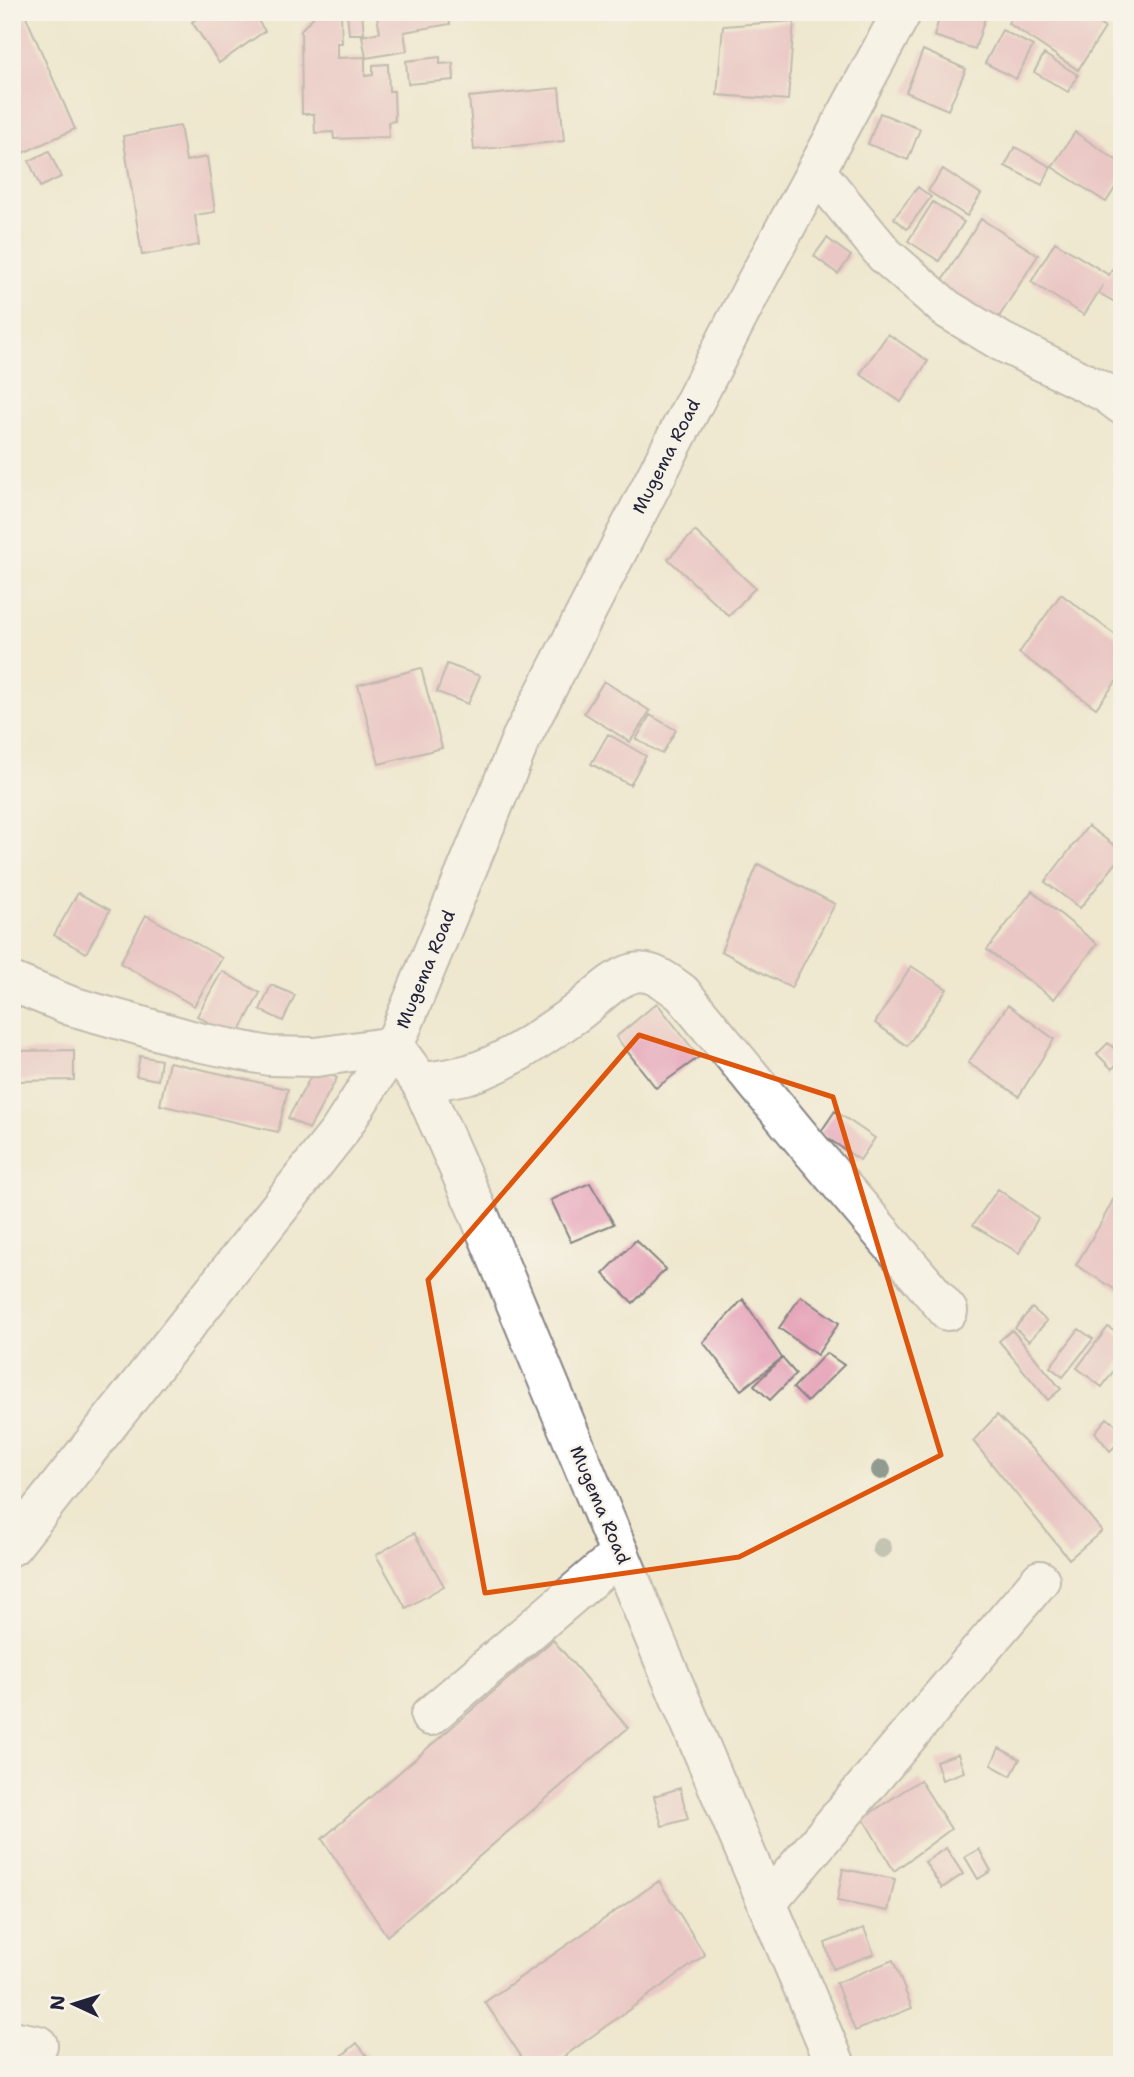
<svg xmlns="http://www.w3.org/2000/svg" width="1134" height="2077" viewBox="0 0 1134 2077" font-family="'Shantell Sans',sans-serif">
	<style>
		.building { fill: #e5a1b8 }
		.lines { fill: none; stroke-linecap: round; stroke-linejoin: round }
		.minor-casing { stroke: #888585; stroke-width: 42 }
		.minor { stroke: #fff; stroke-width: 38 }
		.tree { fill: #909a8e }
		.marked { fill: none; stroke: #de560e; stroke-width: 5; stroke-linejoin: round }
		.labels { text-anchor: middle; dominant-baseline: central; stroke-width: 5; stroke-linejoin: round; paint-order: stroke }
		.street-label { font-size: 18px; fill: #22223b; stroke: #f7f3e8 }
	</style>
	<rect width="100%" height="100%" fill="#f7f3e8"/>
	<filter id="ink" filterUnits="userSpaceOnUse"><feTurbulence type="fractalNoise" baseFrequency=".0143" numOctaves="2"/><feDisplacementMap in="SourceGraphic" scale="14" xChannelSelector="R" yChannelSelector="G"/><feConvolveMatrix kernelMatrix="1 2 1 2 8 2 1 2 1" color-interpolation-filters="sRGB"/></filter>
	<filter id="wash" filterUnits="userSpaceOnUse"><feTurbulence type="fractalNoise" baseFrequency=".00686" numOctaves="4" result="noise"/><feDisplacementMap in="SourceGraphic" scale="28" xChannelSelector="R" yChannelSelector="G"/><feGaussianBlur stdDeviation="1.57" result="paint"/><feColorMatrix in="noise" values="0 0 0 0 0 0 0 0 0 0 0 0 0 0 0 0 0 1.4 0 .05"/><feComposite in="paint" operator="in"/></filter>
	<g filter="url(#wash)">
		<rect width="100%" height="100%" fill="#efe8cf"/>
		<g id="blocks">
			<path class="building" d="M12,12H24L75,129L23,153L12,129Z
				M206,12H252L265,31L219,63L192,22Z
				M341,12L342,43H337V58L365,57V76L373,75V65L388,64L389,91H394L395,121L388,122L389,137L334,139L333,132L315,133L314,114H302L301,30L317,13Z
				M347,12H362L364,34H349Z
				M376,12H448L450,24L404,32L407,51L366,58L362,36L380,32Z
				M941,12H987L975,49L934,36Z
				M1015,12H1081L1105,28L1078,70L1008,23Z
				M794,21L788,100L717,95L723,26Z
				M1002,30L1033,46L1016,79L985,63Z
				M923,50L966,69L948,110L906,92Z
				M1044,54L1078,75L1068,92L1034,72Z
				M440,57V64L453,63L454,80L408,84L406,61Z
				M559,88L564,141L474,150L469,97Z
				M880,113L920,129L908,160L868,144Z
				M180,126L186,161L207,157L215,212L195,215L199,245L142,255L123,136Z
				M1075,132L1122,164V177L1106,202L1052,167Z
				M1015,147L1051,167L1042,185L1005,166Z
				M49,151L61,177L40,187L29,161Z
				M943,169L981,194L967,216L928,191Z
				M918,187L931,197L907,229L894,218Z
				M933,202L964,222L939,261L908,241Z
				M981,219L1038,255L992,328L935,292Z
				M827,238L851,256L838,274L814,256Z
				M1055,242L1109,275L1122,253V306L1099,293L1103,285L1084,315L1031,282Z
				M888,334L928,361L901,402L860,374Z
				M695,531L755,588L729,616L668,559Z
				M1061,594L1122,640V674L1096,708L1019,653Z
				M447,664L480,676L468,704L437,692Z
				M421,668L442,748L379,764L358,685Z
				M604,681L650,711L630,742L584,713Z
				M650,715L676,730L662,754L636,739Z
				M608,734L646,756L630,785L591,764Z
				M1088,826L1122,851V856L1080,908L1045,882Z
				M758,864L835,904L791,988L721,951Z
				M1032,891L1097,944L1054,999L987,950Z
				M78,893L110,910L86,953L54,935Z
				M146,915L222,958L194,1006L120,963Z
				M911,966L947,989L907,1046L875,1023Z
				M222,971L260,993L236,1038L197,1016Z
				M271,985L295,995L283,1021L260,1010Z
				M657,1003L699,1057L656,1088L616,1037Z
				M1008,1005L1054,1039L1019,1096L968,1063Z
				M1108,1043L1122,1055V1059L1112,1069L1097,1054Z
				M74,1050V1080L17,1081V1051Z
				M140,1056L161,1060L158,1080L136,1076Z
				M169,1062L288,1089L278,1132L160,1105Z
				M316,1067L337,1078L309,1129L288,1118Z
				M835,1111L875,1138L860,1160L820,1133Z
				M590,1183L614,1224L571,1242L551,1200Z
				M998,1189L1038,1218L1019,1253L973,1225Z
				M1118,1190L1122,1192V1294L1076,1265L1101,1223Z
				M636,1240L666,1269L633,1303L603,1274Z
				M801,1296L839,1323L817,1355L779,1328Z
				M743,1299L782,1358L741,1390L703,1342Z
				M1032,1308L1047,1321L1029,1341L1015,1328Z
				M1108,1327L1122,1337V1359L1102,1387L1077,1368Z
				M1079,1329L1093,1339L1063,1377L1050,1367Z
				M1012,1330L1061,1389L1048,1400L999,1341Z
				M826,1353L844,1365L807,1402L793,1388Z
				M782,1358L796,1374L770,1400L754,1385Z
				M997,1415L1040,1457L1102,1531L1069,1559L973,1441Z
				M1107,1418L1122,1430V1439L1110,1451L1095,1432Z
				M414,1533L444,1586L406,1608L376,1555Z
				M553,1640L628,1728L387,1936L322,1839Z
				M999,1748L1020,1759L1011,1776L991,1765Z
				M958,1754L964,1772L942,1780L936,1761Z
				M920,1780L951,1829L894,1871L863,1818Z
				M680,1788L688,1819L662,1826L654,1796Z
				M946,1848L963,1874L942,1888L925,1862Z
				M979,1849L991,1871L978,1879L965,1857Z
				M843,1869L895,1879L888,1911L837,1901Z
				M659,1881L705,1955L552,2065H527L485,2002Z
				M864,1928L874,1954L833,1969L825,1943Z
				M893,1960L912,2008L855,2031L836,1983Z
				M357,2043L374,2065H331Z"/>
		</g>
	</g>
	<g filter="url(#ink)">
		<use href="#blocks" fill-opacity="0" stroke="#888585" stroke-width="2"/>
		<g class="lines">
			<g class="minor-casing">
				<g id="minor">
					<path d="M816,171L885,255L947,309L1002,342L1106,393L1122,405"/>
					<path d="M12,982L71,1006L198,1042L269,1056L316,1057L394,1046"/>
					<path d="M421,1083C437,1080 453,1078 469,1074C507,1063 540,1038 572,1016C592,1003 610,979 634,973C652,969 669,983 682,993L807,1145L948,1311"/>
					<path d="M12,1546L339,1132L394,1046"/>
					<path d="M430,1716L620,1554"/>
					<path d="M767,1903L1040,1580"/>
					<path d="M12,2040L38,2045"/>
					<path id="s1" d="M836,2065L662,1656L475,1205L421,1083L394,1046L521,739L757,280L902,12"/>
				</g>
			</g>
			<use href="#minor" class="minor"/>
		</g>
		<g class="tree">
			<circle cx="881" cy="1470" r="10"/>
			<circle cx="882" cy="1548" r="10"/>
		</g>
	</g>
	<path d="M0 0H1134V2077H0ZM639,1035L833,1097L941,1455L739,1557L485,1593L428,1280Z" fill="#efe8cf" fill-opacity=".55" fill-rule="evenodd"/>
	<path class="marked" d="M639,1035L833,1097L941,1455L739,1557L485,1593L428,1280Z"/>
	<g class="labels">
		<g class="street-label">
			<text stroke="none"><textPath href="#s1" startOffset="1762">Mugema Road</textPath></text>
			<text stroke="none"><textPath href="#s1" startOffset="1195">Mugema Road</textPath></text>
			<text transform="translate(600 1505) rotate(67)">Mugema Road</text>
		</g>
	</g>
	<rect width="1134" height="2077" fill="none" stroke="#f7f3e8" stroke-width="42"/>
	<g transform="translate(74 2004) rotate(274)" stroke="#f7f3e8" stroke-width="5" paint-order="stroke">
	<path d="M0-5L12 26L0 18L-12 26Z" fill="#22223b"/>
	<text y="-10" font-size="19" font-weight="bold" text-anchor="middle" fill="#22223b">N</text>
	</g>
</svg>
